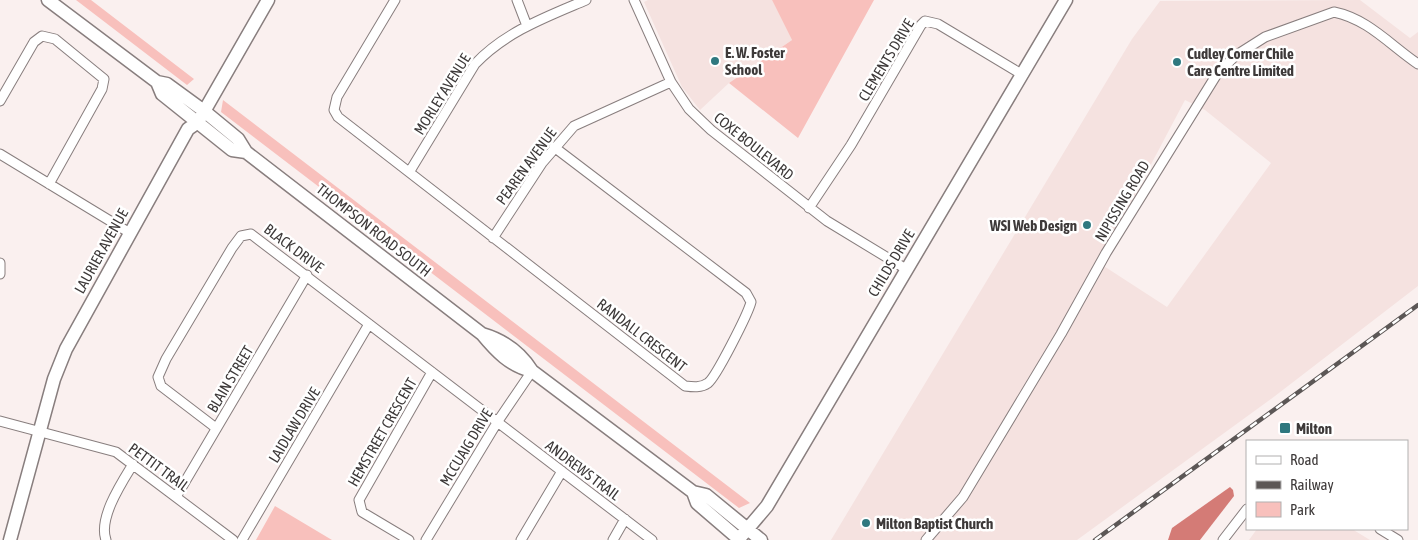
<svg xmlns="http://www.w3.org/2000/svg" width="1418" height="540" viewBox="0 0 1418 540" font-family="'Asap Condensed',sans-serif">
	<style>
		.built { fill: #f5e2e0; fill-rule: evenodd }
		.green { fill: #f8c0bc }
		.water { fill: #d47b76 }
		.lines { fill: none; stroke-linecap: round; stroke-linejoin: round }
		.street-casing { stroke: #887e7e; stroke-width: 11 }
		.secondary-casing { stroke: #887e7e; stroke-width: 15 }
		.street { stroke: #fff; stroke-width: 9 }
		.secondary { stroke: #fff; stroke-width: 12 }
		.rail-casing { stroke: #5c5756; stroke-width: 4.5 }
		.rail { stroke: #fff; stroke-width: 2.5; stroke-dasharray: 8; stroke-linecap: butt }
		.poi-dot { fill: #2f787f; stroke: #fff; stroke-width: 2 }
		.labels { text-anchor: middle; dominant-baseline: central; stroke-width: 5; stroke-linejoin: round; paint-order: stroke }
		.poi-label { font-size: 15px; font-weight: bold; fill: #3d3939; stroke: #fff; text-anchor: start }
		.street-label { font-size: 15px; fill: #3d3939; stroke: #fff }
	</style>
	<rect width="100%" height="100%" fill="#faf0ef"/>
	<path class="built" d="M648,0H772L792,40L729,83L700,110L682,87L644,2Z
		M1360,0L1410,38L1418,32V286L1275,396L1077,540H831L1132,39L1160,1ZM1185,100L1205,110L1271,163L1167,307L1096,261L1128,208Z
		M1257,529H1352L1370,540H1249Z"/>
	<path class="green" d="M76,0H91L194,79L187,85Z
		M772,0H874L798,138L729,83L792,40Z
		M223,100L750,503L739,508L221,112Z
		M275,506L332,540H256Z"/>
	<path class="water" d="M1230,487L1233,490L1234,496L1200,540H1168L1172,528Z"/>
	<g class="lines">
		<g class="street-casing">
			<path id="street" d="M395,0L337,97L334,110L338,117L685,386C693,387 701,388 708,383C716,377 748,314 751,302L746,293L554,147
				M517,0L527,26
				M634,0L671,82L689,109L711,130L827,221L906,269
				M0,101L34,42L42,36L55,39L104,79L102,89L49,184
				M0,154L130,233
				M410,171L475,64C505,32 546,17 586,0
				M809,208L851,145L921,25L925,21L938,24L1023,75
				M493,238L542,163L574,126L671,82
				M0,263V274
				M0,421L116,452L233,540
				M216,428L161,386L158,377L166,359L232,248L241,236L251,234L652,540
				M176,497L307,275
				M1380,529L1398,540
				M106,540C98,518 122,482 133,464
				M242,540L369,324
				M409,540L362,512L359,500L432,372
				M426,540L498,421L532,371
				M521,540L562,471
				M613,540L625,519
				M926,540L963,497L1061,334L1106,253L1217,74L1235,56L1265,37L1334,12C1368,19 1390,45 1418,64
				M1223,540L1247,509"/>
		</g>
		<g class="secondary-casing">
			<path id="secondary" d="M48,0L157,82L162,94L232,150L246,152
				M157,82L167,84L204,111L238,139L246,152L482,334C496,351 510,366 532,371
				M482,334C503,340 520,352 532,371L693,492L706,495L761,540
				M693,492L697,503L740,540
				M739,539L767,506L1066,0
				M10,540L54,379L66,349L188,129L198,122L268,0"/>
		</g>
		<use href="#street" class="street"/>
		<use href="#secondary" class="secondary"/>
		<g class="rail-casing">
			<path id="rail" d="M1095,540L1418,305"/>
		</g>
		<use href="#rail" class="rail"/>
	</g>
	<g class="poi-dot">
		<circle cx="715" cy="61" r="5"/>
		<circle cx="1177" cy="62" r="5"/>
		<circle cx="1087" cy="225" r="5"/>
		<rect x="1279" y="422" width="12" height="12" rx="2.5"/>
		<circle cx="866" cy="523" r="5"/>
	</g>
	<g class="labels">
		<g class="poi-label">
			<text x="725" y="52">E. W. Foster<tspan x="725" dy="17">School</tspan></text>
			<text x="1187" y="53">Cudley Corner Chile<tspan x="1187" dy="17">Care Centre Limited</tspan></text>
			<text x="1077" y="225" text-anchor="end">WSI Web Design</text>
			<text x="1296" y="428">Milton</text>
			<text x="876" y="523">Milton Baptist Church</text>
		</g>
		<g class="street-label">
			<text transform="translate(886 60) rotate(-59)">CLEMENTS DRIVE</text>
			<text transform="translate(442 94) rotate(-58)">MORLEY AVENUE</text>
			<text transform="translate(754 146) rotate(39)">COXE BOULEVARD</text>
			<text transform="translate(526 166) rotate(-54)">PEAREN AVENUE</text>
			<text transform="translate(1122 201) rotate(-59)">NIPISSING ROAD</text>
			<text transform="translate(374 230) rotate(38)">THOMPSON ROAD SOUTH</text>
			<text transform="translate(294 248) rotate(37)">BLACK DRIVE</text>
			<text transform="translate(101 251) rotate(-61)">LAURIER AVENUE</text>
			<text transform="translate(891 263) rotate(-59)">CHILDS DRIVE</text>
			<text transform="translate(642 335) rotate(38)">RANDALL CRESCENT</text>
			<text transform="translate(230 379) rotate(-59)">BLAIN STREET</text>
			<text transform="translate(294 425) rotate(-59)">LAIDLAW DRIVE</text>
			<text transform="translate(382 432) rotate(-60)">HEMSTREET CRESCENT</text>
			<text transform="translate(466 447) rotate(-59)">MCCUAIG DRIVE</text>
			<text transform="translate(159 467) rotate(36)">PETTIT TRAIL</text>
			<text transform="translate(583 470) rotate(37)">ANDREWS TRAIL</text>
		</g>
	</g>
	<rect x="1246" y="440" width="162" height="90" fill="#ffffff" stroke="#b1b0b0"/>
	<rect x="1256" y="456" width="25" height="8" fill="#ffffff" stroke="#b1b0b0"/>
	<text x="1290" y="465" font-size="15" fill="#3d3939">Road</text>
	<rect x="1256" y="481" width="25" height="8" fill="#5c5756" stroke="#b1b0b0"/>
	<text x="1290" y="490" font-size="15" fill="#3d3939">Railway</text>
	<rect x="1256" y="502" width="25" height="15" fill="#f8c0bc" stroke="#b1b0b0"/>
	<text x="1290" y="515" font-size="15" fill="#3d3939">Park</text>
</svg>
